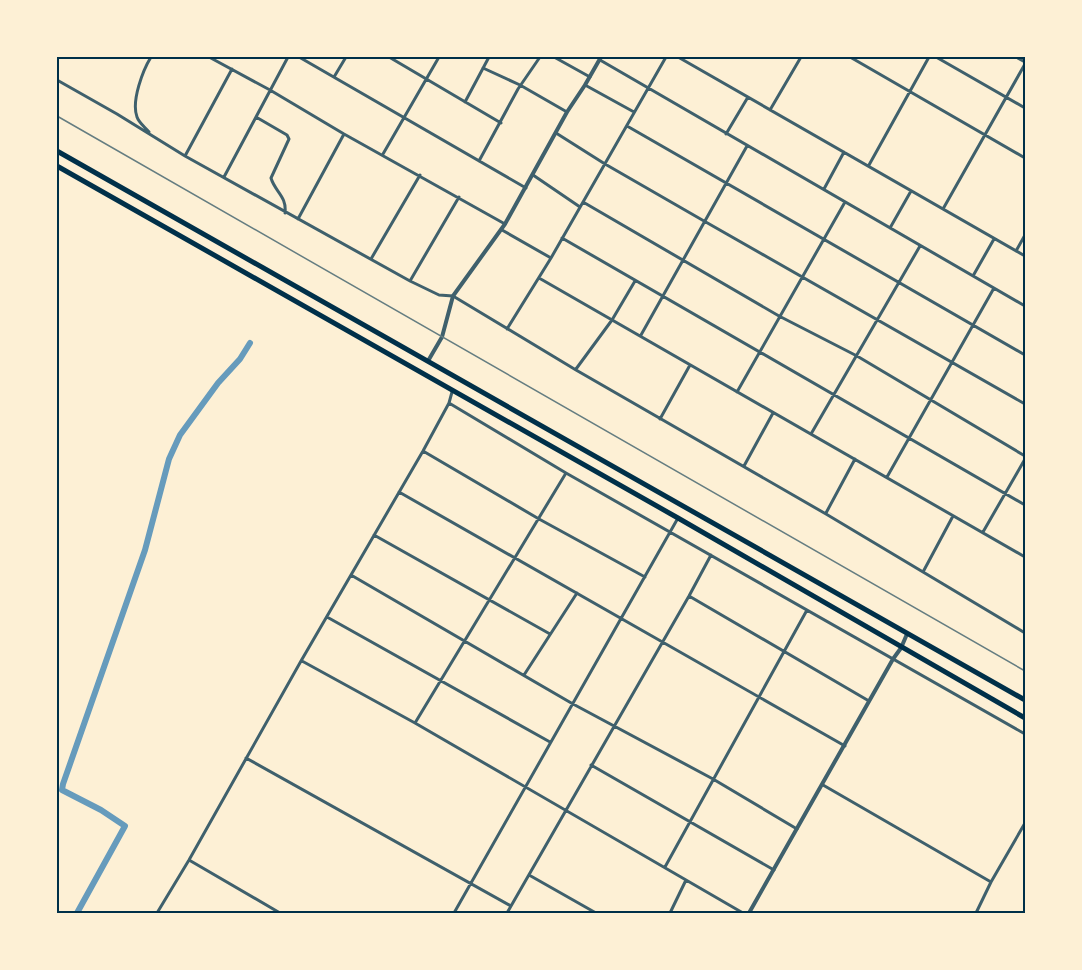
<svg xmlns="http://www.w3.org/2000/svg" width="1082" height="970" viewBox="0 0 1082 970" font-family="Montserrat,sans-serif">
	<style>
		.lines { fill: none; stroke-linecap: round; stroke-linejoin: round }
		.canal { stroke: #669bbc; stroke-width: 6 }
		.minor { stroke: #3f606c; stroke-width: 3 }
		.tertiary { stroke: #3f606c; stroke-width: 4 }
		.trunk { stroke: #003049; stroke-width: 5 }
		.rail { stroke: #657d81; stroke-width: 1.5 }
		.neatline { fill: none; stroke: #003049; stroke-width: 2 }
	</style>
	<rect width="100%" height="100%" fill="#fdf0d5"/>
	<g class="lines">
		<path class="canal" d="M77,913L125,826L101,810L62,790L63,784L145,550L169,459L180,435L218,383L240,359L250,343"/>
		<path class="minor" d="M209,57L270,90L344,134L505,224
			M299,57L526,188
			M389,57L501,123
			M554,57L590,77
			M678,57L1025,256
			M850,57L1025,158
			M936,57L1025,108
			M1016,57L1025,62
			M600,60L1025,306
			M483,68L520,85L567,112
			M334,77L346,57
			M57,80L117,114L185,156L410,281L439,295L453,296L576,370L826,514L1025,633
			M585,85L634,112
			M465,102L489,57
			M770,110L801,57
			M256,117L287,135L289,139L271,178C275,192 287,196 285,213
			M627,126L1025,355
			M149,132C145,127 139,123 137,117C131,101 143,70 151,57
			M556,133L605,164L704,221L1025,404
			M726,134L748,97
			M383,154L439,57
			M185,156L232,69
			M479,161L518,89L540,57
			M869,165L929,57
			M533,175L580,207
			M224,177L288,57
			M824,189L844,152
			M583,202L779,316L857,356L1025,456
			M943,209L1025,64
			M298,219L344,134
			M890,228L911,191
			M502,230L551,258
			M562,238L1025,505
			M1016,251L1025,235
			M371,259L420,175
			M973,276L994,239
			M539,278L1025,557
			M410,281L459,197
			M507,329L551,258L666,57
			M641,335L747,146
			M576,369L612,320L635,281
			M737,392L845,202
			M449,403L566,473L1025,734
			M660,419L690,365
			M811,434L920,246
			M423,451L539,519L645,577
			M744,466L773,413
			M887,477L994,288
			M399,492L845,746
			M826,513L855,459
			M983,532L1025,459
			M374,535L550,634
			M923,572L953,516
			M351,575L573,704L713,779L797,829
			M689,596L869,701
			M327,617L550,742
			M302,661L415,723L743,913
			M524,675L577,593
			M415,723L566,473
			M246,758L511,906
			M591,765L774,870
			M823,785L991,882
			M189,860L280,913
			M665,867L807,610
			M529,875L596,913
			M157,913L189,860L301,661L423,451L449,403L452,392
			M454,913L678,518
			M507,913L689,596L711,555
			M670,913L686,880
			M976,913L991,882L1025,823"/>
		<path class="tertiary" d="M428,361L442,337L453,296L505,224L567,112L585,85L601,57
			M749,913L893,659L901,648L907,634"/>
		<path class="trunk" d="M57,151L1025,700
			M57,166L678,518L1025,718"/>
		<path class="rail" d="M57,116L1025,671"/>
	</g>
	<rect width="1082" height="970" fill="none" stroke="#fdf0d5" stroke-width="117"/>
	<rect x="58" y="58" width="966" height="854" class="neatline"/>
</svg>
